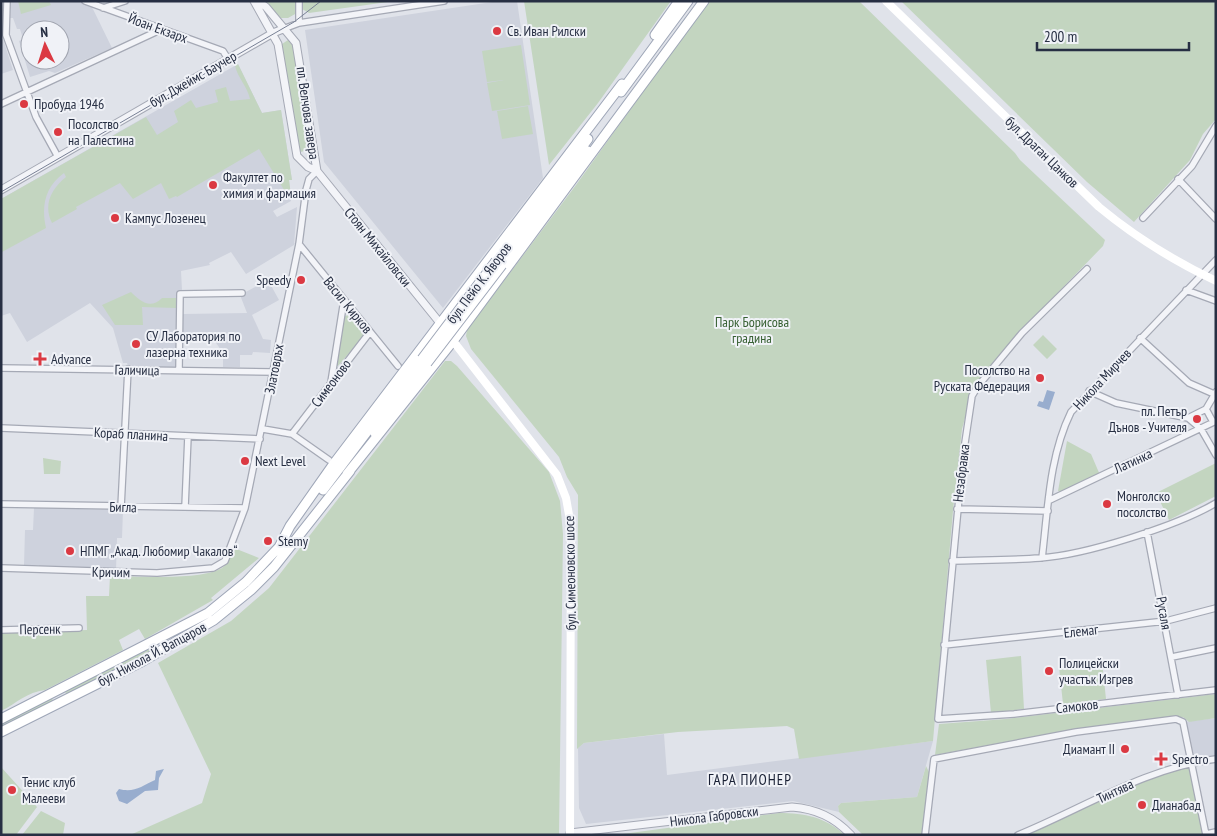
<svg xmlns="http://www.w3.org/2000/svg" width="1217" height="836" viewBox="0 0 1217 836" font-family="'PT Sans Narrow',sans-serif">
	<style>
		.built { fill: #ced2dd; fill-rule: evenodd }
		.green { fill: #c3d5c0 }
		.water { fill: #98adce }
		.lines { fill: none; stroke-linecap: round; stroke-linejoin: round }
		.minor-casing { stroke: #a5a9b5; stroke-width: 8 }
		.tertiary-casing { stroke: #a5a9b5; stroke-width: 9 }
		.primary-casing { stroke: #9ea6b7; stroke-width: 11 }
		.minor { stroke: #f3f4f8; stroke-width: 5.5 }
		.tertiary { stroke: #f3f4f8; stroke-width: 7 }
		.secondary { stroke: #fff; stroke-width: 8 }
		.primary { stroke: #fff; stroke-width: 9 }
		.tram { stroke: #788095; stroke-width: 1 }
		.primary-bridge-casing { stroke: #9ea6b7; stroke-width: 11; stroke-linecap: butt }
		.primary-bridge { stroke: #fff; stroke-width: 9 }
		.poi-dot { fill: #db3942; stroke: #f0f2f7; stroke-width: 2 }
		.labels { text-anchor: middle; dominant-baseline: central; stroke-width: 4; stroke-linejoin: round; paint-order: stroke }
		.street-label { font-size: 14px; fill: #272f43; stroke: #f0f2f7 }
		.poi-label { font-size: 14px; fill: #272f43; stroke: #f0f2f7; text-anchor: start }
		.park-label { font-size: 14px; fill: #376033; stroke: #f0f2f7 }
		.neighbourhood-label { font-size: 15px; letter-spacing: 1px; fill: #192034; stroke: #f0f2f7 }
	</style>
	<rect width="100%" height="100%" fill="#e0e3ea"/>
	<path class="built" d="M11,1H79L91,5L112,48L55,73L49,71L30,77L19,41L23,39L20,29H17L13,18H10ZM30,30H60V60H30Z
		M499,1H517L543,178L443,308L324,162L305,30Z
		M3,39L13,70L1,74V40Z
		M238,64L262,113L281,110L292,180H289L291,201L273,211L277,217L297,207L294,245L246,274L231,252L209,263L210,265L181,271L182,290L177,291L176,367H128L127,363H123L113,328L90,303L27,342L10,313L1,316V199Z
		M268,280L279,300L252,315L263,339L271,340L270,353L253,352L252,355H240V367H223V353L212,337H182L183,314L247,313L240,295Z
		M34,508L123,510L122,538H117L116,570L39,568V565H24L25,530H33Z
		M1216,718V759L1192,762L1183,722Z
		M664,734L667,775L933,741L917,797L841,803L838,806L839,812L793,801L586,824L579,808L578,748L584,743Z"/>
	<path class="green" d="M18,1H49L51,5L21,14Z
		M263,1H297V13L288,18H281Z
		M302,1H395L309,13L302,9Z
		M524,1H671L598,103L549,165Z
		M708,1H859L1015,153L1020,160L1105,240L1103,246L1044,307L975,387L968,407L962,429L953,511L933,741L799,759L794,729L787,726L678,732L584,743L577,749L578,495L567,477L559,457L471,349L466,336L467,330L576,185Z
		M901,1H1216V119L1203,134L1190,160L1134,222L1087,182Z
		M288,40L293,46L310,149L301,152L297,145L282,49V44Z
		M521,45L530,105L492,111L487,83L504,80L487,82L482,51Z
		M238,64L262,113L281,110L292,180H289L291,195L286,193L259,149L177,197L176,196L169,199L161,183L133,199L120,183L76,207L77,209L52,223C43,205 51,189 66,177L64,173C45,187 41,206 46,228L2,252L1,199L146,117L157,135L178,122L174,111L191,100L196,108L218,102L215,90L226,87L230,101L250,99C247,86 238,78 235,66Z
		M528,106L533,134L502,139L497,111Z
		M131,292C140,301 150,310 162,298H176V308L142,307L143,325H115L102,305Z
		M352,315L367,332L338,366L335,365L343,316Z
		M1043,335L1057,349L1047,359L1033,345Z
		M445,361H451L457,366L549,472L560,501L563,534L559,835H130L202,803L211,774L158,663L231,621L269,588Z
		M1067,441L1091,454L1100,475L1061,492L1058,491Z
		M43,458L61,461L60,474H44Z
		M1216,463V496L1169,520L1156,493Z
		M234,548L259,558L211,598L213,600L145,639L139,629L119,640L123,650L45,690C27,692 17,703 1,711V632L87,630L86,596H109L110,576C136,576 200,581 222,568C229,563 231,555 234,548Z
		M151,648L150,651L66,694L65,691Z
		M1021,656L1024,709L991,713L986,660Z
		M1102,661L1106,699L1063,704L1059,667Z
		M1216,694V718L1189,722L1183,717L1081,728L935,755L939,724L1006,719Z
		M52,698L53,701L1,727V723Z
		M1189,765L1205,835H1018L1141,779Z
		M926,766L930,774L922,835H863L839,812L838,806L841,803L917,797Z
		M1,767L37,807L16,835H1Z
		M41,811L65,823L63,835H22Z
		M779,813C805,813 825,817 845,835H615Z"/>
	<path class="water" d="M1047,390L1055,392L1049,410L1037,406L1039,401L1043,402Z
		M164,769L159,778L158,790L145,791L127,804L119,801L116,793L119,789C134,793 142,786 155,780L156,771Z"/>
	<g class="lines">
		<g class="minor-casing">
			<path id="minor" d="M7,1L6,35L36,117L58,157
				M85,1L223,51L228,59
				M103,8L125,1
				M299,23V1
				M283,29L299,23L444,1
				M1,104L162,29
				M1178,179L1216,219
				M1143,218L1192,166L1216,126
				M299,244L398,366
				M1087,269L1022,333L978,386L972,396L963,456L938,719L1014,714L1216,690
				M1186,290L1216,301
				M1140,338L1189,383L1214,394
				M1,368L273,372
				M179,370L180,294L242,293
				M331,382L344,300
				M1089,391L1116,403L1188,418L1201,429L1216,455
				M1206,409L1213,422
				M1188,418L1206,409L1216,392
				M1,428L260,439
				M263,429L292,434L329,460
				M292,434L370,332
				M1050,500L1216,421
				M1,504L245,508
				M121,507L128,369
				M185,507L188,436
				M957,509L1048,511
				M1147,532L1178,695
				M1042,558C1048,509 1049,457 1071,412L1216,260
				M952,561C981,560 1011,560 1040,558C1085,555 1177,526 1216,503
				M1,568L157,573L213,568L225,561L245,508L299,244L306,190L309,179L317,171
				M1,630L79,628
				M944,645L1166,621L1216,608
				M1172,657L1216,648
				M1206,834L1216,832
				M925,835L934,759L1076,732L1176,719L1183,722L1206,835
				M1018,835C1084,808 1145,768 1216,759"/>
		</g>
		<g class="tertiary-casing">
			<path id="tertiary" d="M254,1L278,44L297,156L308,167L317,171
				M258,1L266,7L296,43L317,171L440,323
				M1,190L273,33L283,29
				M570,833L792,807C816,809 834,817 851,835"/>
		</g>
		<g class="primary-casing">
			<path id="primary" d="M655,35L679,1
				M621,92L688,1
				M496,261L588,139
				M502,265L588,151
				M375,433L427,363
				M347,474L453,341L704,1
				M323,490L422,359
				M277,551L290,526L335,462L622,84
				M1,719L208,613L246,582L280,546
				M1,732L143,661L214,620L251,590L274,567L350,471"/>
		</g>
		<use href="#minor" class="minor"/>
		<use href="#tertiary" class="tertiary"/>
		<path class="secondary" d="M886,1L1099,207C1134,236 1174,261 1216,281
			M450,337L557,475L566,498L571,526L570,835"/>
		<use href="#primary" class="primary"/>
		<path class="tram" d="M1,192L294,22L321,1"/>
		<g class="primary-bridge-casing">
			<path id="primary-bridge" d="M422,359L496,261
				M427,363L502,265"/>
		</g>
		<use href="#primary-bridge" class="primary-bridge"/>
	</g>
	<g class="poi-dot">
		<circle cx="497" cy="31" r="5"/>
		<circle cx="24" cy="104" r="5"/>
		<circle cx="58" cy="132" r="5"/>
		<circle cx="213" cy="185" r="5"/>
		<circle cx="115" cy="218" r="5"/>
		<circle cx="301" cy="280" r="5"/>
		<circle cx="136" cy="344" r="5"/>
		<path d="M37.5 351.5h5v5h5v5h-5v5h-5v-5h-5v-5h5z"/>
		<circle cx="1040" cy="378" r="5"/>
		<circle cx="1197" cy="419" r="5"/>
		<circle cx="245" cy="461" r="5"/>
		<circle cx="1107" cy="504" r="5"/>
		<circle cx="268" cy="541" r="5"/>
		<circle cx="70" cy="551" r="5"/>
		<circle cx="1049" cy="671" r="5"/>
		<circle cx="1125" cy="749" r="5"/>
		<path d="M1158.5 751.5h5v5h5v5h-5v5h-5v-5h-5v-5h5z"/>
		<circle cx="12" cy="790" r="5"/>
		<circle cx="1142" cy="805" r="5"/>
	</g>
	<g class="labels">
		<g class="street-label">
			<text transform="translate(158 28) rotate(20)">Йоан Екзарх</text>
			<text transform="translate(193 79) rotate(-30)">бул. Джеймс Баучер</text>
			<text transform="translate(308 113) rotate(82)">пл. Велчова завера</text>
			<text transform="translate(1042 152) rotate(44)">бул. Драган Цанков</text>
			<text transform="translate(378 247) rotate(51)">Стоян Михайловски</text>
			<text transform="translate(479 283) rotate(-53)">бул. Пейо К. Яворов</text>
			<text transform="translate(348 305) rotate(51)">Васил Кирков</text>
			<text transform="translate(274 369) rotate(-79)">Златовръх</text>
			<text transform="translate(137 370) rotate(1)">Галичица</text>
			<text transform="translate(1102 379) rotate(-47)">Никола Мирчев</text>
			<text transform="translate(331 383) rotate(-53)">Симеоново</text>
			<text transform="translate(131 434) rotate(3)">Кораб планина</text>
			<text transform="translate(1133 461) rotate(-25)">Латинка</text>
			<text transform="translate(961 473) rotate(-83)">Незабравка</text>
			<text transform="translate(123 507) rotate(1)">Бигла</text>
			<text transform="translate(111 572) rotate(1)">Кричим</text>
			<text transform="translate(570 573) rotate(-91)">бул. Симеоновско шосе</text>
			<text transform="translate(1164 613) rotate(80)">Русаля</text>
			<text transform="translate(40 629) rotate(-1)">Персенк</text>
			<text transform="translate(1081 631) rotate(-6)">Елемаг</text>
			<text transform="translate(152 654) rotate(-28)">бул. Никола Й. Вапцаров</text>
			<text transform="translate(1077 706) rotate(-6)">Самоков</text>
			<text transform="translate(1115 791) rotate(-25)">Тинтява</text>
			<text transform="translate(714 816) rotate(-7)">Никола Габровски</text>
		</g>
		<g class="poi-label">
			<text x="507" y="31">Св. Иван Рилски</text>
			<text x="34" y="104">Пробуда 1946</text>
			<text x="68" y="124">Посолство<tspan x="68" dy="16">на Палестина</tspan></text>
			<text x="223" y="177">Факултет по<tspan x="223" dy="16">химия и фармация</tspan></text>
			<text x="125" y="218">Кампус Лозенец</text>
			<text x="291" y="280" text-anchor="end">Speedy</text>
			<text x="146" y="336">СУ Лаборатория по<tspan x="146" dy="16">лазерна техника</tspan></text>
			<text x="51" y="359">Advance</text>
			<text x="1030" y="370" text-anchor="end">Посолство на<tspan x="1030" dy="16">Руската Федерация</tspan></text>
			<text x="1187" y="411" text-anchor="end">пл. Петър<tspan x="1187" dy="16">Дънов - Учителя</tspan></text>
			<text x="255" y="461">Next Level</text>
			<text x="1117" y="496">Монголско<tspan x="1117" dy="16">посолство</tspan></text>
			<text x="278" y="541">Stemy</text>
			<text x="80" y="551">НПМГ „Акад. Любомир Чакалов“</text>
			<text x="1059" y="663">Полицейски<tspan x="1059" dy="16">участък Изгрев</tspan></text>
			<text x="1115" y="749" text-anchor="end">Диамант II</text>
			<text x="1172" y="759">Spectro</text>
			<text x="22" y="782">Тенис клуб<tspan x="22" dy="16">Малееви</tspan></text>
			<text x="1152" y="805">Дианабад</text>
		</g>
		<g class="park-label">
			<text x="752" y="322">Парк Борисова<tspan x="752" dy="16">градина</tspan></text>
		</g>
		<g class="neighbourhood-label">
			<text x="750" y="779">ГАРА ПИОНЕР</text>
		</g>
	</g>
	<rect width="1217" height="836" fill="none" stroke="#272f43" stroke-width="5"/>
	<g transform="translate(45 45) rotate(356)"><circle r="24" fill="#f0f2f7" stroke="#a0a4af"/>
	<path d="M0-4L9 19L0 12L-9 19Z" fill="#db3942"/>
	<text y="-8" font-size="14" font-weight="bold" text-anchor="middle" fill="#272f43">N</text>
	</g>
	<path d="M1037 42v8h152v-8" fill="none" stroke="#272f43" stroke-width="2.5"/>
	<text x="1044" y="42" font-size="15" fill="#272f43" stroke="#f0f2f7" stroke-width="4" paint-order="stroke">200 m</text>
</svg>
